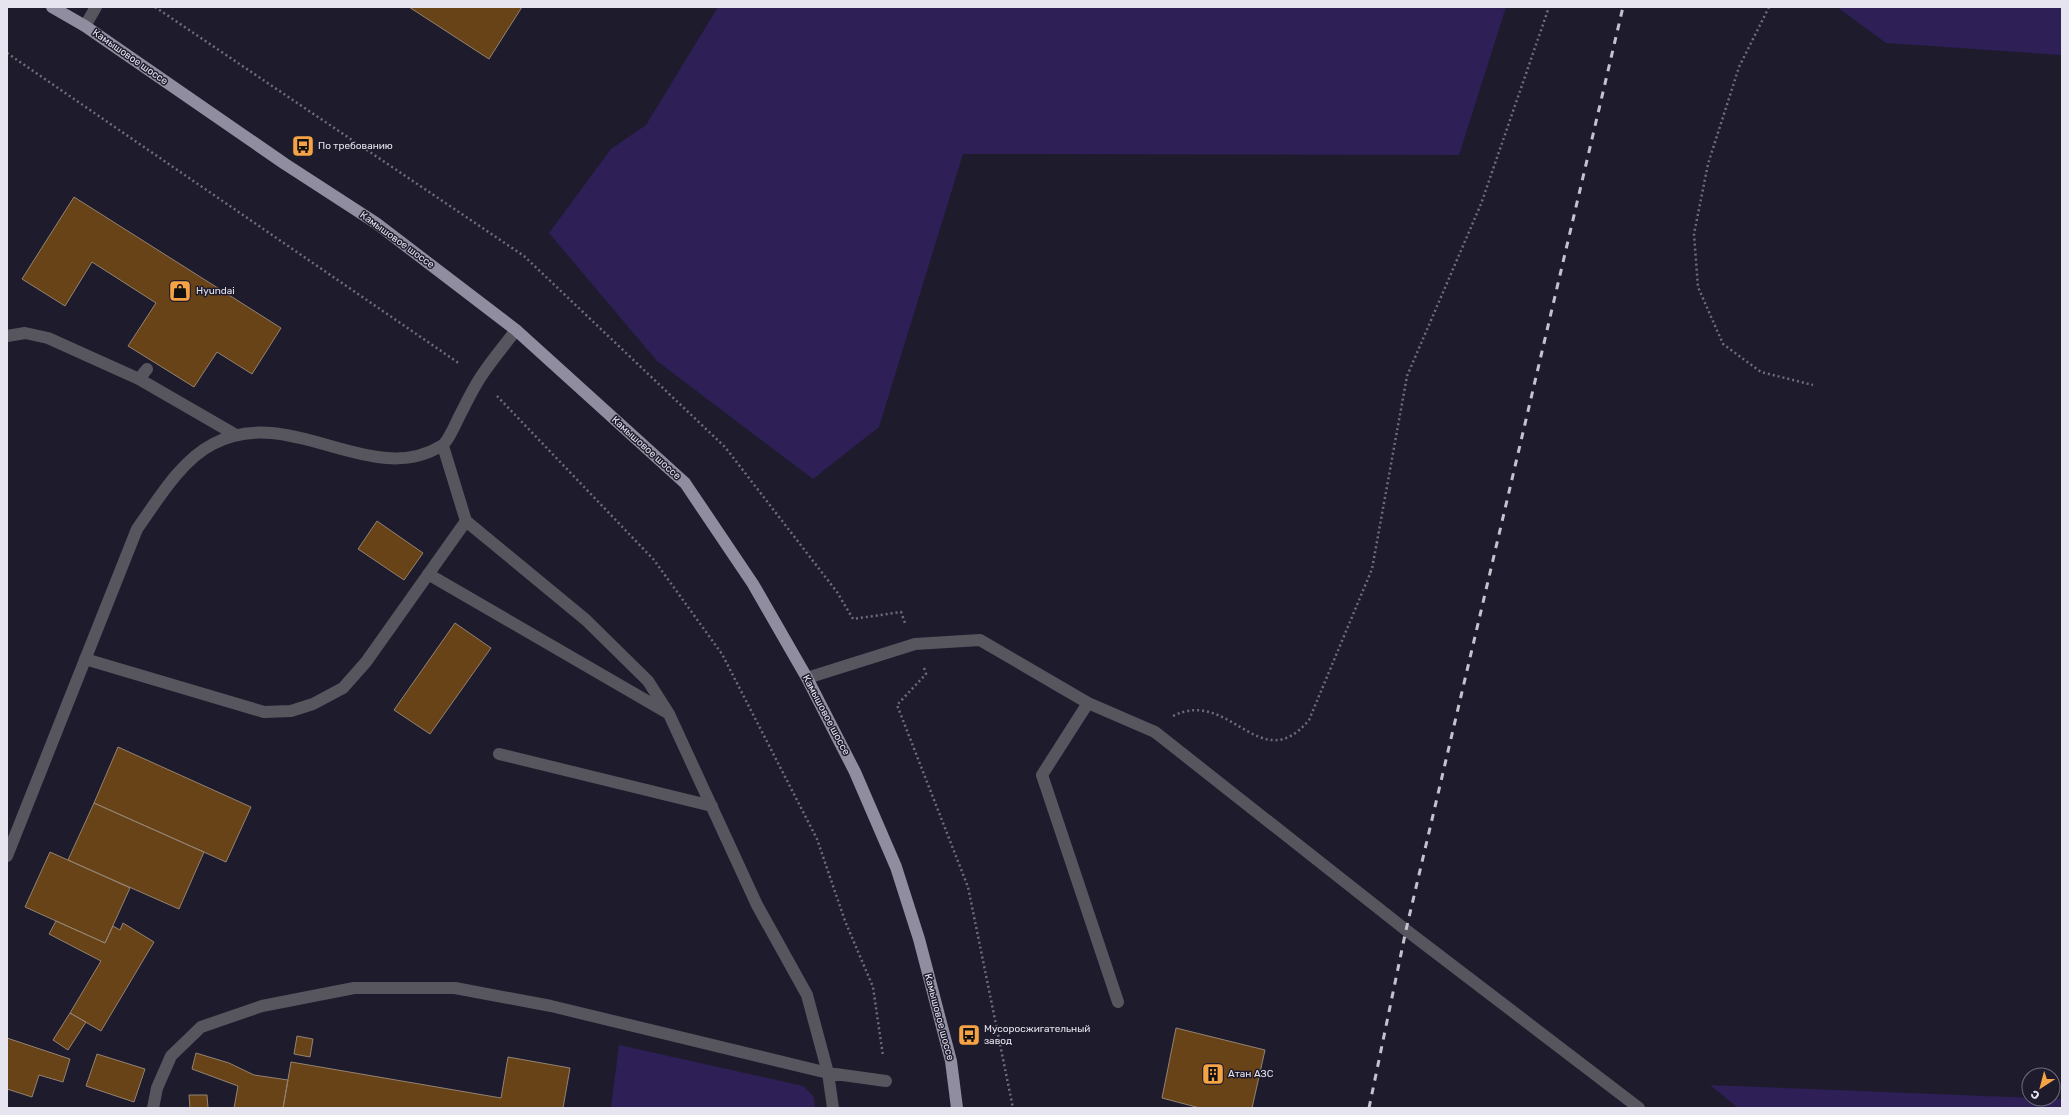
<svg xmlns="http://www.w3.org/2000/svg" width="2069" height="1115" viewBox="0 0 2069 1115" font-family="Rubik,sans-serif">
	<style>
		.green { fill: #2e1f57 }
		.building { fill: #694318; stroke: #938272 }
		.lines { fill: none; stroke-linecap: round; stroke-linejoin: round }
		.path { stroke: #6f6d7b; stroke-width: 2.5; stroke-dasharray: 2 3; stroke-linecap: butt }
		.minor { stroke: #57565f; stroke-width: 12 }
		.major { stroke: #8f8d9f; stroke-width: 12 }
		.rail { stroke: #c3c2ce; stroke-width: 3; stroke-dasharray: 7 7; stroke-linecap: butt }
		.labels { text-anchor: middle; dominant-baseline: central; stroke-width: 3; stroke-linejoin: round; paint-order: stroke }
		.street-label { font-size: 10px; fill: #e5e4ef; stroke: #1e1c2c }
		.poi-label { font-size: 10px; fill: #e5e4ef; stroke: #1e1c2c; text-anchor: start }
	</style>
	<rect width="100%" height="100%" fill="#1e1c2c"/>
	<path class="green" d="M718,7H1506L1459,155L963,154L879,427L813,479L657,361L549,233L611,149L646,125Z
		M1837,7H2062V55L1886,43Z
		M619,1045L803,1086L814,1097L815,1108H611Z
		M1710,1085L2062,1099V1108H1738Z"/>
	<path class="building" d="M409,7H522L489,59Z
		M74,197L281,328L252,374L217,352L194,387L128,346L156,303L92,262L65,306L22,279Z
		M377,521L423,553L404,580L358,549Z
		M455,623L491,648L430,734L394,710Z
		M118,747L251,807L226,862L94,803Z
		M94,803L204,852L179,909L68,860Z
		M50,852L130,888L105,943L25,907Z
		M56,921L105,943L113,926L120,930L123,923L154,942L101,1031L70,1013L101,961L49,934Z
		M70,1013L86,1022L68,1050L53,1040Z
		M1176,1028L1265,1050L1252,1108H1200L1162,1098Z
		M297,1036L313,1039L310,1057L294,1054Z
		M7,1038L70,1059L63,1082L39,1075L32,1097L7,1089Z
		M196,1053L229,1063L254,1075L288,1080L283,1108H234L238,1086L192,1069Z
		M97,1054L145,1069L134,1102L86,1086Z
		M508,1057L570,1068L563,1108H283L291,1062L501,1098Z
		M189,1095H207L208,1108H190Z"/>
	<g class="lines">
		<path class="path" d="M155,7L524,256L725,447L837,592L853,619L901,612L905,623
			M1769,7L1739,67L1708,164L1694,234L1698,287L1723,344L1761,372L1813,385
			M7,53L460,364
			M497,396L654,560L722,654L817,839L845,921L873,987L883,1056
			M924,668L926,674L897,705L968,887L1013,1108
			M1173,716C1230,687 1260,779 1309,720L1372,569L1407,376L1481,204L1549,7"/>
		<path class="minor" d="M85,26L96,7
			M7,336L25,333L48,338L139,379L236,435
			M139,379L147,369
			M443,446L466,521L586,620L648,681L669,714L757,905L807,995L828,1073L833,1108
			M428,574L666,712
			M85,659L264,712L291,711L313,704L343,688L366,662L466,521
			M807,678L915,644L980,640L1088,703L1155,732L1406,930L1639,1108
			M1088,703L1042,775L1118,1002
			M499,754L712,806
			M7,856L137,529C157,501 181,460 213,444C290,403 371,489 441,446C448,443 457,420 461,413C467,401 473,389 480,378C491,361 504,346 516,330
			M153,1108L157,1088L171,1056L201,1027L262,1006L354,988H455L551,1006L828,1073L886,1081"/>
		<path class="major" d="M52,7L85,26L285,164L376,223L516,330L685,483L753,584L807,678L855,772L896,867L919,939L951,1061L957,1108"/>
		<path class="rail" d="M1369,1108L1406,930L1623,7"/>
	</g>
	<defs>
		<g id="bus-square" transform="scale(1.15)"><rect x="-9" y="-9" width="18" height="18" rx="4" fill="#f5a345" stroke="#1e1c2c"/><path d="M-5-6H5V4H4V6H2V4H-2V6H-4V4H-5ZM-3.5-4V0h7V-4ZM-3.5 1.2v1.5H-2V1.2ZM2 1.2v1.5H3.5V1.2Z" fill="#111"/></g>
		<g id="shop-square" transform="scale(1.15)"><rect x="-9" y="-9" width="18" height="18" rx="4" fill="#f5a345" stroke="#1e1c2c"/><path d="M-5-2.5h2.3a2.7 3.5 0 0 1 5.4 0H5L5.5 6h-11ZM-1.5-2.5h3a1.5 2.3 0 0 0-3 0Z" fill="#111"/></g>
		<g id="building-square" transform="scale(1.15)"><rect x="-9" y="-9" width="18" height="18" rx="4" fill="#f5a345" stroke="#1e1c2c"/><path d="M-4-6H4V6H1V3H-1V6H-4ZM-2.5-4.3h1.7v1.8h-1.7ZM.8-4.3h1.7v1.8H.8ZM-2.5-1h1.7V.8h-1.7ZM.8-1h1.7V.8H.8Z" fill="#111"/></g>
	</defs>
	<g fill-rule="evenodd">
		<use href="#bus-square" x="303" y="146"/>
		<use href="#shop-square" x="180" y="291"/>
		<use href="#bus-square" x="969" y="1035"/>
		<use href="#building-square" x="1213" y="1074"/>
	</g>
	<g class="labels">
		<g class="street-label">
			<text transform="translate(130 57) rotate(35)">Камышовое шоссе</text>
			<text transform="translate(397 240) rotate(36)">Камышовое шоссе</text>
			<text transform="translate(646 448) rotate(42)">Камышовое шоссе</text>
			<text transform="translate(826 715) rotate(62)">Камышовое шоссе</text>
			<text transform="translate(939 1017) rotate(75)">Камышовое шоссе</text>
		</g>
		<g class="poi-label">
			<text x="318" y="146">По требованию</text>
			<text x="196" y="291">Hyundai</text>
			<text x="984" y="1029">Мусоросжигательный<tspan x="984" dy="12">завод</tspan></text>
			<text x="1228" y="1074">Атан АЗС</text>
		</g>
	</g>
	<rect width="2069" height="1115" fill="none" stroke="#e5e4ef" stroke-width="16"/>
	<g transform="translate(2041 1087) rotate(216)"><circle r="19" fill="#1e1c2c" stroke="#6e6c7a"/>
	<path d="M0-3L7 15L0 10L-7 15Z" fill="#f5a345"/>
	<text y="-6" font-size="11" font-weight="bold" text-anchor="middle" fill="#e5e4ef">С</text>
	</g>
</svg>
